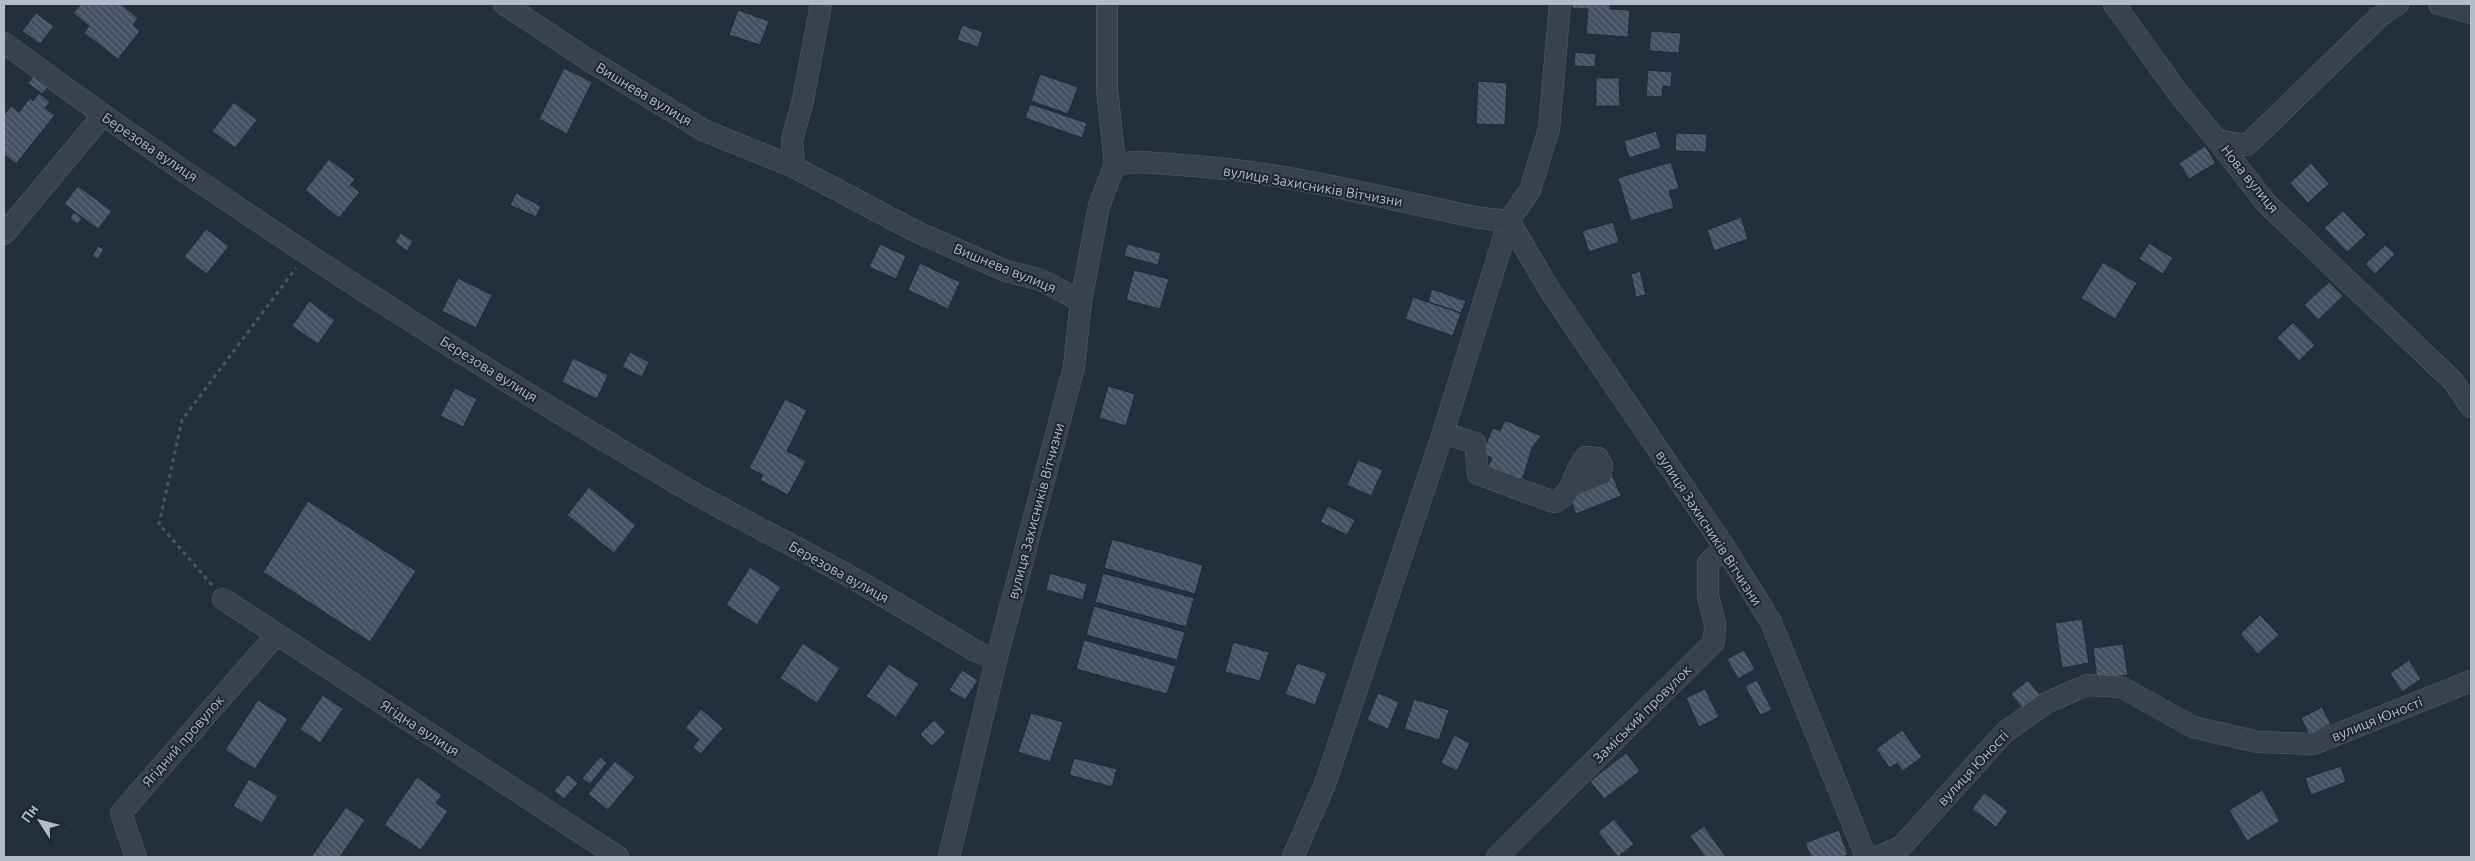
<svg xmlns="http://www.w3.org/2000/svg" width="2475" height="861" viewBox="0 0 2475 861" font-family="Ubuntu,sans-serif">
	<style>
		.building { fill: url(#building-back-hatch); stroke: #1f2835 }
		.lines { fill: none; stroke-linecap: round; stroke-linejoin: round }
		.minor-casing { stroke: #565f6c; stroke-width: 22 }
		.path { stroke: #44595c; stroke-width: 3; stroke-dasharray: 4 4; stroke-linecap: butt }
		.minor { stroke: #38414e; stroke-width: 21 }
		.labels { text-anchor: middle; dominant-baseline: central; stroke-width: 4; stroke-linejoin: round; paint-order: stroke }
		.street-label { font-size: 14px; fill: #b4bcc9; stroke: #1d2633 }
	</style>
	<defs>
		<pattern id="building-back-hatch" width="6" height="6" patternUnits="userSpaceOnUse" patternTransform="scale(1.25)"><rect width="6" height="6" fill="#455162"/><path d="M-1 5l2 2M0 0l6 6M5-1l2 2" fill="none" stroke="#5d6877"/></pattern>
	</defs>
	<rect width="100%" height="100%" fill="#242f3e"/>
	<path class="building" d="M81,4H121L138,18L133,25L140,31L118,59L84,33L89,26L73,13Z
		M1572,4H1610V9L1630,10L1628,37L1586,34L1588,9L1572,8Z
		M738,10L769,21L760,45L729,35Z
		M36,13L54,26L40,44L22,31Z
		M962,25L983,32L978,47L957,40Z
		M1651,31L1681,33L1679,53L1649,51Z
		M1575,52L1596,54L1595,67L1574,66Z
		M564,68L592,82L567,134L539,119Z
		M1648,70L1672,72L1671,87L1663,86L1662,97L1646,96Z
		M1040,74L1078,87L1068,114L1031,101Z
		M34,76L48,87L42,94L28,83Z
		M1596,78H1619L1620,106H1596Z
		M1478,81L1507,83L1505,125L1476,124Z
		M39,93L50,102L45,108L55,115L16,164L4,154V115L11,106L19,112L30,98L33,101Z
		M234,102L257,120L235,148L212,131Z
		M1030,104L1087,123L1082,138L1025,118Z
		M1656,131L1661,148L1629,158L1624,141Z
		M1676,133L1707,134L1706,152L1675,151Z
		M2205,146L2216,163L2189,179L2179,163Z
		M329,159L355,179L350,185L360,192L339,218L305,190Z
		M1671,162L1679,188L1669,191L1674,208L1631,221L1618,178Z
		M2311,163L2329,184L2308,203L2290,183Z
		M78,186L112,211L98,229L64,204Z
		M516,193L541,206L536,217L510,205Z
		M2343,211L2366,235L2347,252L2324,228Z
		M74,212L82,218L77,224L70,218Z
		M1741,217L1748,239L1714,251L1707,230Z
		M1613,222L1619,242L1589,252L1582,231Z
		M206,229L229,246L207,274L184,257Z
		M401,233L413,241L407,251L395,242Z
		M2149,243L2173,258L2163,274L2139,259Z
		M880,244L906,256L896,279L869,267Z
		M1127,244L1161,253L1158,265L1124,256Z
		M2385,245L2395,254L2375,274L2365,264Z
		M98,246L104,249L98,259L92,256Z
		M2103,262L2137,283L2115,319L2081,298Z
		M920,263L960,282L948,309L908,290Z
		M1134,270L1169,279L1160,309L1126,300Z
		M1640,271L1646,295L1636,297L1631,274Z
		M458,278L492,295L476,328L442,311Z
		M2329,282L2343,296L2318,320L2304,305Z
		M1432,289L1466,301L1461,313L1428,302Z
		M1413,297L1461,313L1453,336L1405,319Z
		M309,301L335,320L318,344L292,326Z
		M2293,322L2315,345L2299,361L2277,338Z
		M630,352L649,362L642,377L622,367Z
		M573,358L608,375L597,399L562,382Z
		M1108,386L1135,394L1126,426L1099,418Z
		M455,388L477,399L463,427L440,416Z
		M785,399L807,410L787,451L806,461L788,495L760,480L763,475L749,468Z
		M1505,420L1541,436L1532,448L1523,478L1514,481L1487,468L1492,458L1482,453L1493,428L1500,431Z
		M1358,460L1383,470L1371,496L1347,485Z
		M1613,477L1621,496L1576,514L1569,494Z
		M589,487L636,525L614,553L567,515Z
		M308,501L416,571L370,642L263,572Z
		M1328,506L1355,520L1347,535L1320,522Z
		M1112,539L1203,565L1195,594L1104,568Z
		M750,567L781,587L757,625L726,605Z
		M1050,573L1087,584L1083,600L1046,590Z
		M1103,573L1194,598L1186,627L1095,602Z
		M1094,606L1185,632L1177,660L1086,635Z
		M2260,615L2279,635L2258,654L2240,634Z
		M2082,619L2089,663L2062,668L2055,623Z
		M1084,640L1176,666L1167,694L1076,669Z
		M1233,642L1269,652L1260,681L1225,672Z
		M803,643L840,668L817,703L780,678Z
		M2123,644L2128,675L2097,679L2093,648Z
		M1744,650L1755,669L1738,679L1727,659Z
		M2409,660L2421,679L2402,692L2390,673Z
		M1297,663L1327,673L1315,705L1285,694Z
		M889,664L919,684L896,717L866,696Z
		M962,670L978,680L965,700L949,690Z
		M1757,680L1772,710L1760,715L1745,686Z
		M2028,680L2041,696L2024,710L2011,694Z
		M1705,689L1719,717L1699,727L1686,698Z
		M1378,693L1399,702L1388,729L1367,720Z
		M323,695L343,709L320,743L300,729Z
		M1414,699L1449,710L1439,740L1404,729Z
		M258,700L288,719L255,769L225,750Z
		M2322,707L2331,724L2309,735L2301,718Z
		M701,709L723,728L701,754L693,747L699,739L685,728Z
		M1031,713L1063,722L1050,762L1018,752Z
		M934,720L946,732L932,746L920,734Z
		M1902,730L1922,757L1903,771L1897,763L1890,768L1876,749Z
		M1454,735L1470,743L1457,771L1441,763Z
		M1626,753L1640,771L1604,799L1590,781Z
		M600,757L607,763L590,784L582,778Z
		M1074,758L1117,769L1112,787L1069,775Z
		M615,761L635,777L608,810L588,794Z
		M2341,766L2346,782L2311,795L2305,778Z
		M568,774L578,783L564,799L554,791Z
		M417,777L442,795L436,803L448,811L421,850L384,825Z
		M249,779L278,796L262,823L233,806Z
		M2262,790L2280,821L2247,841L2229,810Z
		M1984,793L2008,811L1996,827L1972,809Z
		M346,807L365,820L340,857H311Z
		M1614,819L1634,844L1618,857L1598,832Z
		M1704,826L1726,857H1705L1690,836Z
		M1839,830L1848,855L1842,857H1811L1805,843Z"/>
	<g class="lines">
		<g class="minor-casing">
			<path id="minor" d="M504,4L587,59L703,130L794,167L917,232L1006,271L1041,280L1081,301
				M1107,4V89L1115,164
				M2114,4L2179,94L2217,140
				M2398,4L2379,17L2247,145L2217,140L2266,203L2453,381L2471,407
				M2439,4L2471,13
				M4,43C220,202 446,348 678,484C726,512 776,536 825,563C876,590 925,621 974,650L996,661
				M794,167L792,140L803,100L821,4
				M4,234L103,115
				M1443,433L1475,443L1478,474L1554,502C1575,494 1572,471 1586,457L1598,458L1602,465L1601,474L1573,485
				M223,599L618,857
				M136,857L121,813L277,634
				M949,857L996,661L1074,367L1081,301L1099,206L1115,164C1141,160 1168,164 1194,166C1291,173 1386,199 1481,218L1509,221L1551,292L1725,548L1771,622L1866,857
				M1293,857L1325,784L1443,433L1509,221L1530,190L1549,129L1560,4
				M1497,857L1714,642L1715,624L1708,596V563L1725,548
				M1878,857L1902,846L2005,732L2046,703L2087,685L2121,687L2193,727L2258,742L2313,744L2471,681"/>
		</g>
		<path class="path" d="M212,585L159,524L182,420L296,268"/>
		<use href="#minor" class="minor"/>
	</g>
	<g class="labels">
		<g class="street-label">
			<text transform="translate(644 94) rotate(31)">Вишнева вулиця</text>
			<text transform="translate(150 147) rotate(34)">Березова вулиця</text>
			<text transform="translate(2250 179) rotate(51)">Нова вулиця</text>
			<text transform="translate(1313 186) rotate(10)">вулиця Захисників Вітчизни</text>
			<text transform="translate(1005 268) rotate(22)">Вишнева вулиця</text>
			<text transform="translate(489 369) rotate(32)">Березова вулиця</text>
			<text transform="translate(1036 511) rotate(-75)">вулиця Захисників Вітчизни</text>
			<text transform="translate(1709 528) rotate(57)">вулиця Захисників Вітчизни</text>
			<text transform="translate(839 572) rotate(29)">Березова вулиця</text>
			<text transform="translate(1642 714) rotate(-45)">Заміський провулок</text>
			<text transform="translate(2377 719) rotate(-22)">вулиця Юності</text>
			<text transform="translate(420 728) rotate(33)">Ягідна вулиця</text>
			<text transform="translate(183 741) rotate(-49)">Ягідний провулок</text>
			<text transform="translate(1973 768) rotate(-47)">вулиця Юності</text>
		</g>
	</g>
	<rect width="2475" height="861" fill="none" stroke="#b4bcc9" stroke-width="10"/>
	<g transform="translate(40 821) rotate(306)" stroke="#1d2633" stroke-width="4" paint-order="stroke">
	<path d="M0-4L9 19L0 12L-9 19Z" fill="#b4bcc9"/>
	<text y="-8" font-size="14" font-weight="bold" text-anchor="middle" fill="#b4bcc9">Пн</text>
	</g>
</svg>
